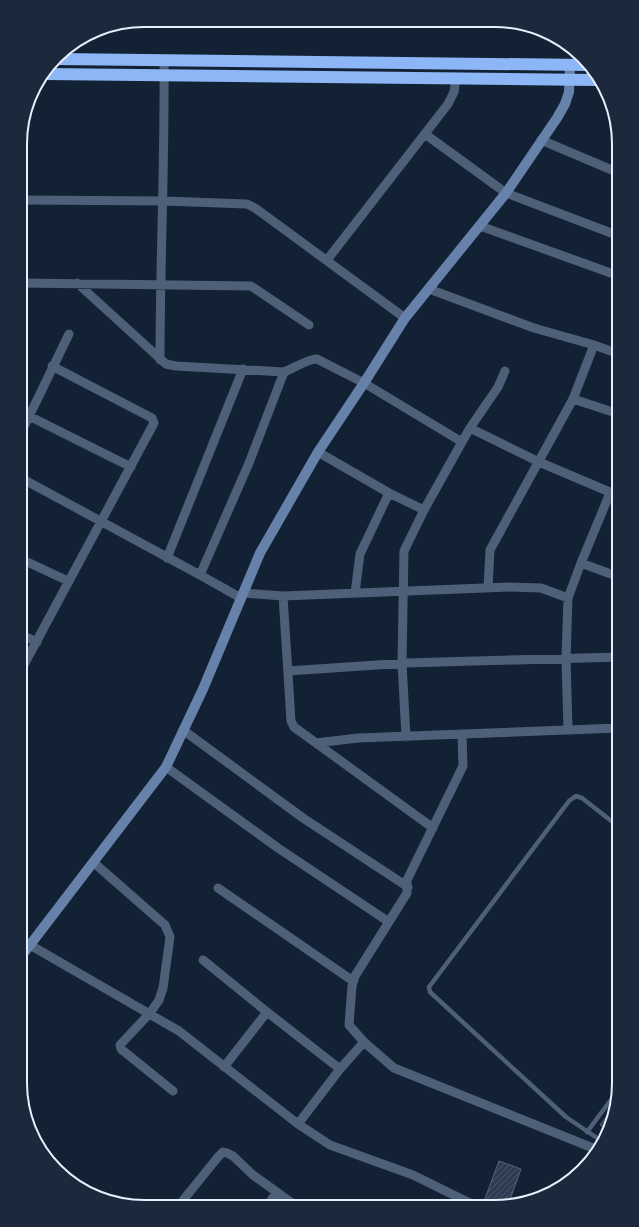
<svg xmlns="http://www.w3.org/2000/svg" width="639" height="1227" viewBox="0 0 639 1227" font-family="'Golos Text',sans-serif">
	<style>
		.building { fill: url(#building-hatch); stroke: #54657d }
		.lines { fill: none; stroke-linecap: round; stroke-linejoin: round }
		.lane { stroke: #4e5f78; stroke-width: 4.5 }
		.street { stroke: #4e5f78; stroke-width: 9 }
		.secondary { stroke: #6782aa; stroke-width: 10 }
		.highway { stroke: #8cb6f5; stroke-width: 12 }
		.rim { fill: none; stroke: #e5effd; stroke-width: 2 }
	</style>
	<defs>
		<pattern id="building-hatch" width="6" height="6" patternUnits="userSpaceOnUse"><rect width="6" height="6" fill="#2d3c52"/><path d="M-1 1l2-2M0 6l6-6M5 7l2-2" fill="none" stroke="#4b586c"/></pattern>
	</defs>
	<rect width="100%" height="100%" fill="#132135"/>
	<path class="building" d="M615,1105L610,1130L609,1131L600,1125Z
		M499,1161L521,1169L508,1205L484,1207L483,1204Z"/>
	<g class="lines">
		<path class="lane" d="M587,1132L619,1089
			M603,1142L566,1117L430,992L429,987L569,801L576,796L582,798L619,827"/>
		<path class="street" d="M425,134L506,193L619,236
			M541,140L619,173
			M21,200L164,201L247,204L255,208L405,318
			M480,226L619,276
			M327,260L448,104L454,92L456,79
			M21,283L251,286L309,325
			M77,283L166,364L176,366L284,372C292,369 310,358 317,359L364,383L462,442
			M429,289L534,328L594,345L619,354
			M160,360C160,260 165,160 164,60
			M573,399L619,414
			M29,416L131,467
			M470,428L539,462L619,496
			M21,433L69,334
			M318,452L389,493L424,510
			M21,478L200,575L241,598
			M167,558L243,369
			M21,559L68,581
			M581,563L619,577
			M200,575L249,463L284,372
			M488,588L490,550L573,399L594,345
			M243,593L283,596L509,587L541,588L568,598
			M355,593L360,554L389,493
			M283,596L291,721L294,727L433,828
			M20,634L37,642
			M288,671L406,663L619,657
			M20,672L154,423L152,418L52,366
			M183,730L303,818L408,887
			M568,730L566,659L568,598L581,563L610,493
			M462,735L463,766L407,880V893L355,976L352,986L349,1025L364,1042L394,1068L598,1150
			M406,737L402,663L404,551L424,510L462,442L470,428L498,387L505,371
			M316,743L358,738L619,728
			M166,767L278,848L389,922
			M93,862L165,925L170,937L163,988L159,1000L150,1013L120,1045L121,1049L173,1091
			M218,888L353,981
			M30,945L179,1031L298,1124L330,1145L413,1175L478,1207
			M203,960L267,1012L340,1069
			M224,1067L267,1012
			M298,1124L340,1069L364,1042
			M184,1199L192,1206
			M180,1206L184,1199L218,1157L223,1152L227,1153L233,1156L253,1175L296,1206
			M267,1206L276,1193"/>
		<path class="secondary" d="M20,958L166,767L203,689L260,553L318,452L364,383L405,318L506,193L557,118L565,104L569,92L570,65"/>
		<path class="highway" d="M56,59L586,65
			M44,74L596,80"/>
	</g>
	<path d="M0 0H639V1227H0ZM144 27H495A117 117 0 0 1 612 144V1083A117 117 0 0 1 495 1200H144A117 117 0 0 1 27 1083V144A117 117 0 0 1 144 27Z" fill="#1c283c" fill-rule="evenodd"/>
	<path class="rim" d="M144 27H495A117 117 0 0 1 612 144V1083A117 117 0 0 1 495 1200H144A117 117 0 0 1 27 1083V144A117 117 0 0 1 144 27Z"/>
</svg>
